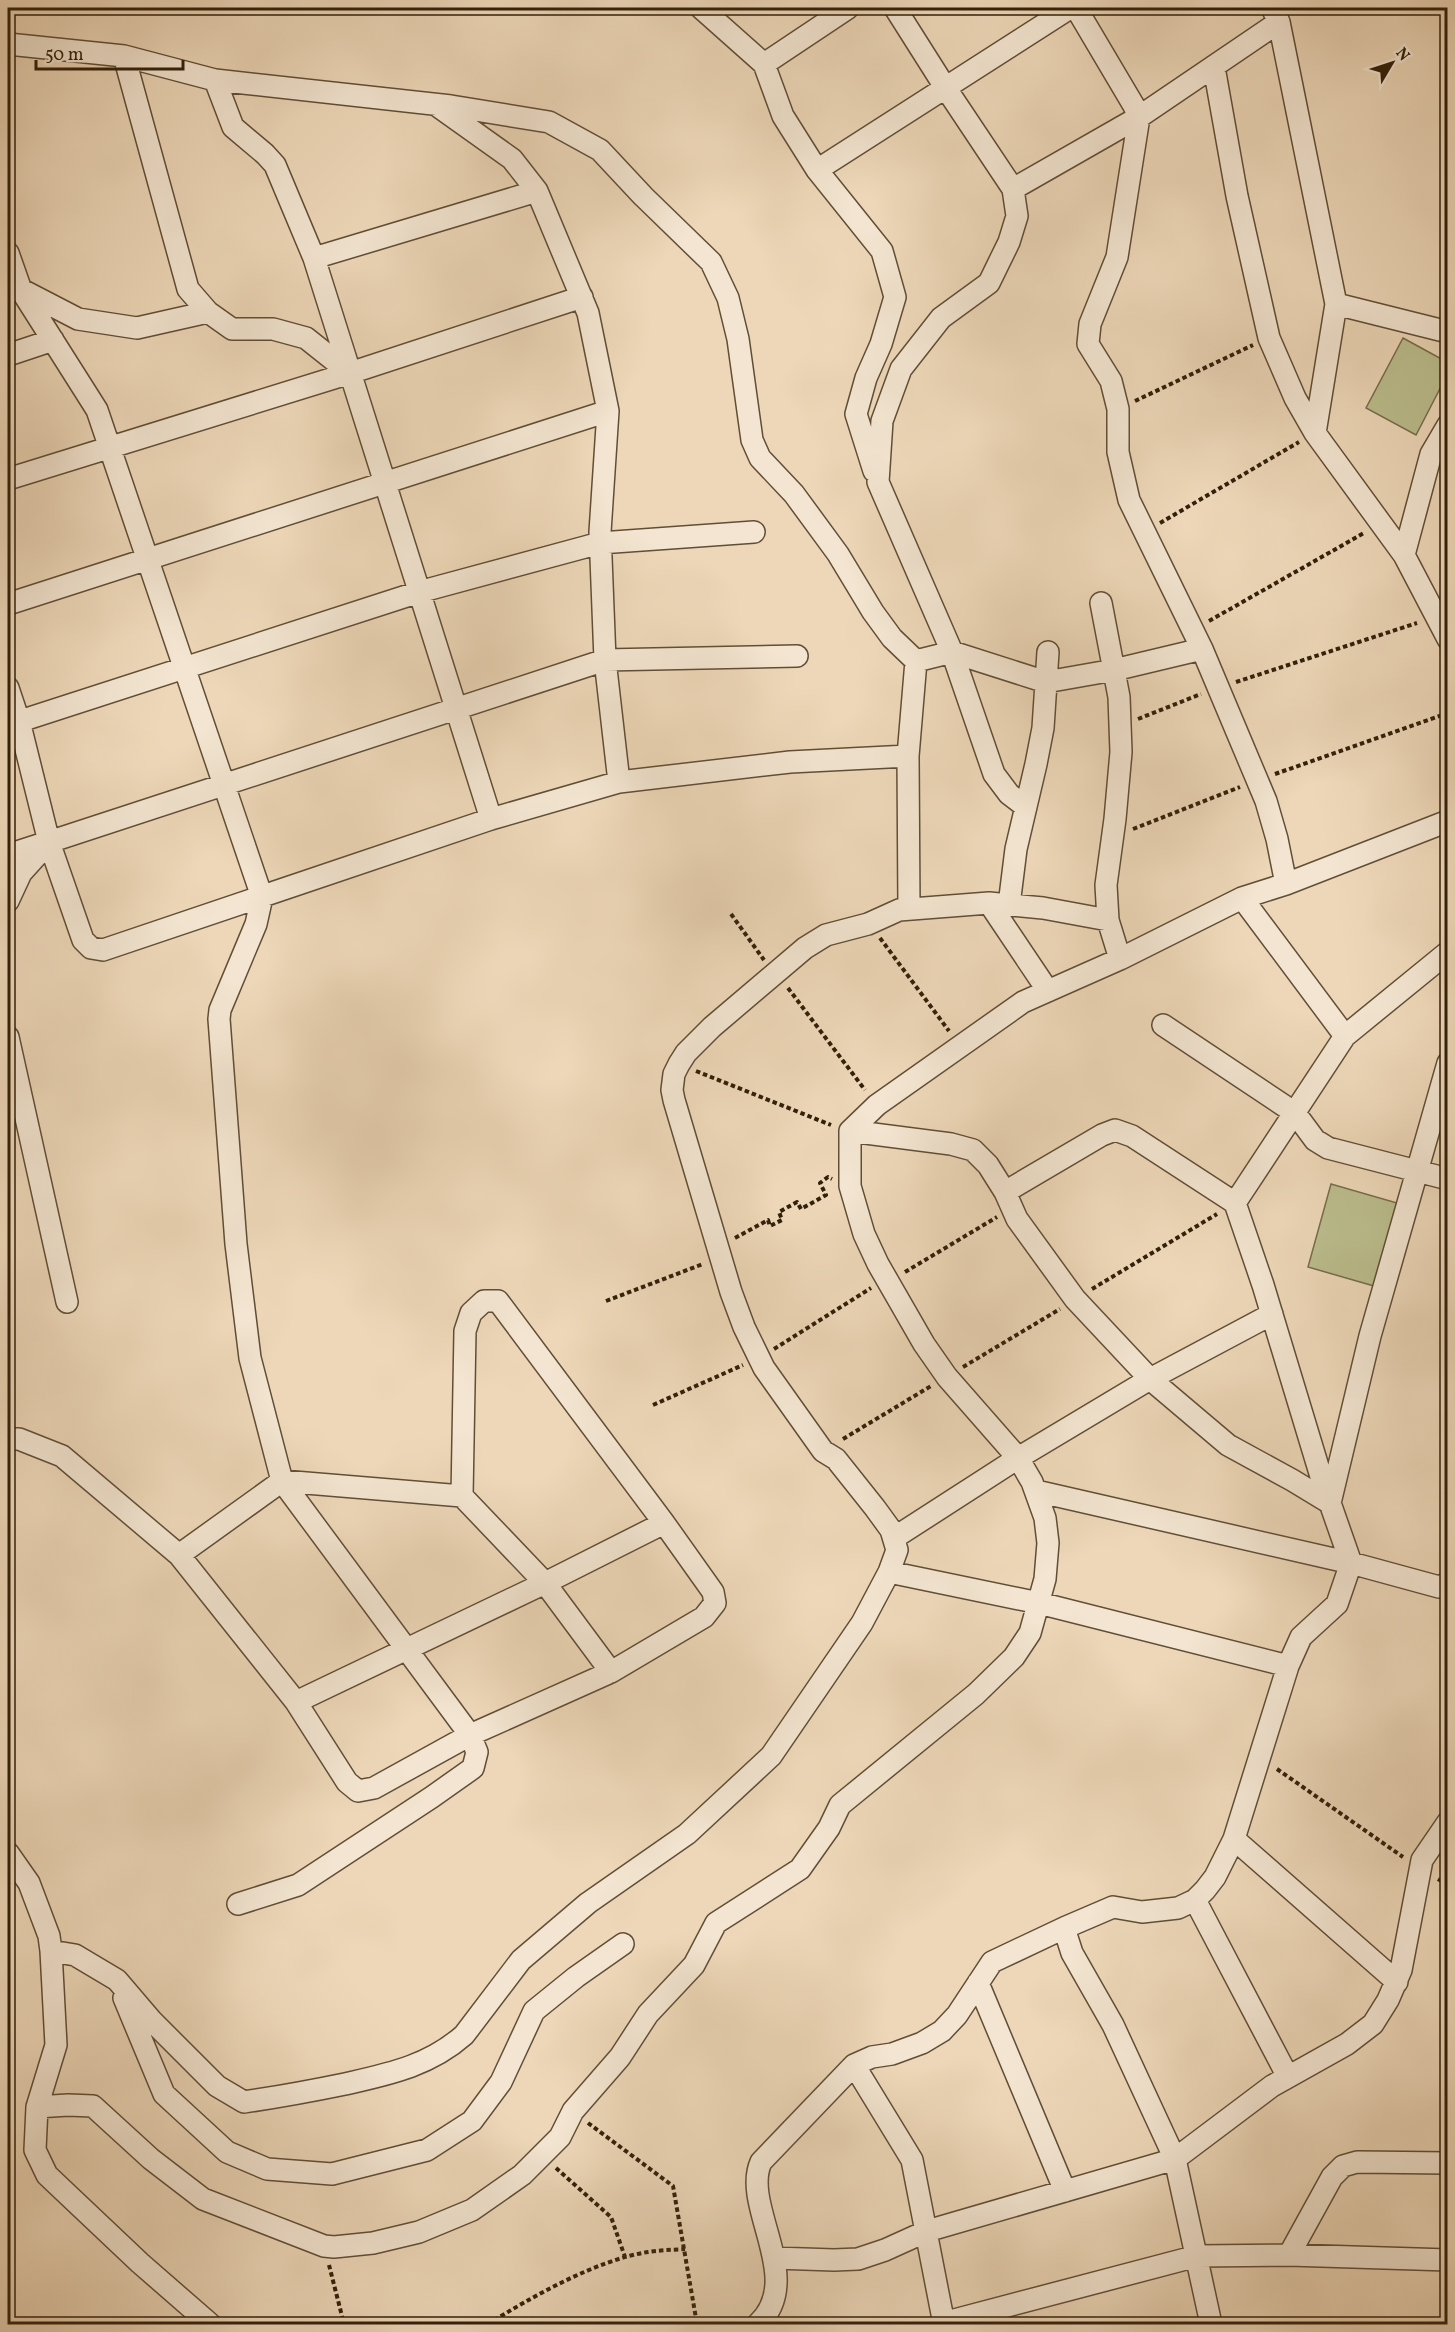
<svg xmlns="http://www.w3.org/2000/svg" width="1455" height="2332" viewBox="0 0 1455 2332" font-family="Vollkorn,serif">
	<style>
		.pitch { fill: #bbbd8d; stroke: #766e4c; stroke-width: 1.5 }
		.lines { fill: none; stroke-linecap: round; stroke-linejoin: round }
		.minor-casing { stroke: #604e36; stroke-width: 24 }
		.path { stroke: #31200a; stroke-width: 4; stroke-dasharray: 4.5 3; stroke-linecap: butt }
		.minor { stroke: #f3e5d1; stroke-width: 21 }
	</style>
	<rect width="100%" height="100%" fill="#edd7b8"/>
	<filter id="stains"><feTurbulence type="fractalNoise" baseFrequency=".00333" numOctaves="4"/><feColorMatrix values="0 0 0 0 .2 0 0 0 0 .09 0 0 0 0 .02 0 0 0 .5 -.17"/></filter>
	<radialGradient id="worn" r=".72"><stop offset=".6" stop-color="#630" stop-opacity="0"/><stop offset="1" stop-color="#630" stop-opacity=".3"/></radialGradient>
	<path class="pitch" d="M1403,338L1447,362V375L1416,435L1366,408Z
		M1331,1184L1397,1203L1374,1286L1308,1267Z"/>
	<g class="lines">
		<g class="minor-casing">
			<path id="minor" d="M701,8L764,64L783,116L817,170L882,251L895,297L881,344L866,378L856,414L874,471
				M895,8L945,87L1013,189L1017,216L1009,242L989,283L941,318L901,369L882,421L878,482L952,652L994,774L1009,794L1026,807
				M1076,8L1134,106L1139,117L1117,257L1090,324L1088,344L1111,381L1118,409V452L1129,500L1202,649L1266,801L1277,839L1286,884
				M1272,8L1279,22L1336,304L1448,332
				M8,44L124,56L215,80L451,106L549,122L600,150L643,196L711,262L728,298L738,339L752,440L760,458L794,494L838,554L873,612L892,638L916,661
				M124,56L188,289L208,312L232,329H273L306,338L350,373
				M764,64L848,8
				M1214,67L1237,196L1269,338L1295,398L1315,433L1404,555
				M215,80L233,127L265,154L275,165L314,258L491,819
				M439,107L512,159L537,191L588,313L608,411L600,532L605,660L619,782
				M817,170L1070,8
				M1013,189L1139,117L1279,22
				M8,253L21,290L97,410L262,897L256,924L220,1010L219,1019L236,1244L250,1358L282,1481L470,1735L477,1752L473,1768L432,1797L298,1885L238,1904
				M314,258L537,191
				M22,290L78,319L137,328L208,312
				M8,355L53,340
				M1448,425L1431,454L1404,555L1448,639
				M1315,433L1336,304
				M8,479L350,373L582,297
				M1101,603L1119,697L1121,752L1115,819L1106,885L1108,920L1120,959
				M8,604L608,411
				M916,661L952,652L1046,682L1114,670L1202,649
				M8,688L19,721L49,842L83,940L91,948L103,950L491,819L619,782L790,762L908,756
				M8,725L419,592L600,543L754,532
				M8,855L48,842
				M1242,898L1345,1036
				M8,901L21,873L49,842L605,660L797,656
				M989,903L1048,991
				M1009,905L1016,849L1036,764L1043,728L1048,652
				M909,909L908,756L916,661
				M1163,1025L1295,1113L1315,1140L1328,1148L1448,1179
				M8,1037L67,1302
				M1448,1063L1370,1336L1330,1503L1351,1563L1439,1587L1448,1583
				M850,1131L951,1144L973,1150L988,1165L1005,1192L1017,1219L1075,1299L1150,1379L1228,1445L1292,1480L1330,1503
				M1005,1192L1102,1135L1115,1130L1132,1136L1235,1203L1263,1285L1329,1503
				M1235,1203L1345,1036L1448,952
				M8,1439H19L62,1456L179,1555L296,1702L347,1782L358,1791L374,1788L470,1735L611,1672L704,1617L715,1603L713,1592L664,1523L498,1301H484L471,1313L465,1331L462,1496
				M894,1538L1018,1458L1150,1379L1272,1314
				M179,1555L282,1481L462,1496L545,1583L611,1672
				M889,1572L1039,1603L1288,1666
				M296,1702L545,1583L664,1523
				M1234,1839L1397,1982
				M8,1853L29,1883L49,1936L51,1951L56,2045L37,2107L35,2150L47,2175L140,2263L210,2324
				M1195,1900L1288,2077
				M51,1951L75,1955L117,1980L152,2021L217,2086L244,2102C278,2097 311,2091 345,2084C389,2074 429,2066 464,2035L521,1960L588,1903L687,1834L771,1756L862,1623L889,1572L897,1550L891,1530L875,1508L836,1459L823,1451L764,1368L744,1327L731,1292L674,1100L672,1090L674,1074L679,1064L686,1053L712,1027L805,948L826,935L868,924L899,910L989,903L1043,908L1108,920
				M978,1983L1065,2191
				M124,1998L164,2094L227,2152L267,2169L332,2174L427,2150L472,2121L501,2082L534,2011L576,1977L623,1944
				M854,2065L912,2160L944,2324
				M37,2107L68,2105L93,2106L151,2159L203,2199L324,2246L334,2247L373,2243L419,2232L472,2210L522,2175L560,2137L573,2111L620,2057L648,2014L694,1965L716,1923L800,1869L829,1828L840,1805L976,1694L1014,1657L1030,1633L1045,1579L1048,1543L1045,1518L1032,1482L1018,1458L947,1377L924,1344L878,1264L864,1234L850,1186V1131L877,1105L1023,1002L1120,959L1242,898L1286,884L1448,821
				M1289,2255L1332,2177L1343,2166L1357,2162L1448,2163
				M774,2258L834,2260L858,2259L885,2250L927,2231L1175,2159L1113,2025L1072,1953L1064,1928L1113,1907L1142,1912L1178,1908L1195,1900L1205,1890L1215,1877L1234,1839L1288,1666L1301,1637L1337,1604L1351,1563L1036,1491
				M758,2324C806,2279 741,2206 761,2162L854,2065L872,2057L892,2054L922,2043L942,2031L957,2015L992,1962L1064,1928
				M939,2324L1197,2256L1289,2255L1448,2260
				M1211,2324L1175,2159L1272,2086L1347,2044L1373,2024L1388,2000L1401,1970L1422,1860L1448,1822"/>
		</g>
		<path class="path" d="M1135,401L1253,345
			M1160,523L1299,442
			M1209,621L1364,533
			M1236,682L1417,623
			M1138,719L1201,694
			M1275,774L1448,713
			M1133,829L1240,787
			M731,914L764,960
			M880,938L949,1031
			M788,988L865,1090
			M696,1071L831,1125
			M735,1238L768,1220L770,1226L782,1220L779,1212L797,1202L801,1209L826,1195L820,1183L828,1177L832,1179
			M905,1272L997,1217
			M1092,1289L1217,1214
			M606,1301L703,1264
			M774,1349L871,1288
			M963,1367L1060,1309
			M653,1405L743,1365
			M843,1439L931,1386
			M1277,1769L1403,1857
			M1438,1879L1448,1885
			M588,2123L673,2186L697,2324
			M556,2168L611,2217L625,2257
			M329,2265L344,2324
			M488,2324C532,2297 596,2260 648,2252C660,2250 672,2250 685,2249"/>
		<use href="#minor" class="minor"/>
	</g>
	<rect width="1455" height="2332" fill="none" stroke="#edd7b8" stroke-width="30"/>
	<rect x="9" y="9" width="1437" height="2314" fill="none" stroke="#31200a" stroke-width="3"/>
	<rect x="15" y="15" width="1425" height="2302" fill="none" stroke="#31200a" stroke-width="1.5"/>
	<g transform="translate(1392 63) rotate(51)" stroke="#f3e5d1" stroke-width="4.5" paint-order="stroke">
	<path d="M0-4.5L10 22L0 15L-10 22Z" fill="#31200a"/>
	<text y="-9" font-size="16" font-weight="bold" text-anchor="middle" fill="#31200a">N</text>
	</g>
	<path d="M36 60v9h147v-9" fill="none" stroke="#31200a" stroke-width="3"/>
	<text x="45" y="60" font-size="18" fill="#31200a" stroke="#f3e5d1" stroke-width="4.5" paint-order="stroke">50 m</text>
	<rect width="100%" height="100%" filter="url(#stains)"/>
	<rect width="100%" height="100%" fill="url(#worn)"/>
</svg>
